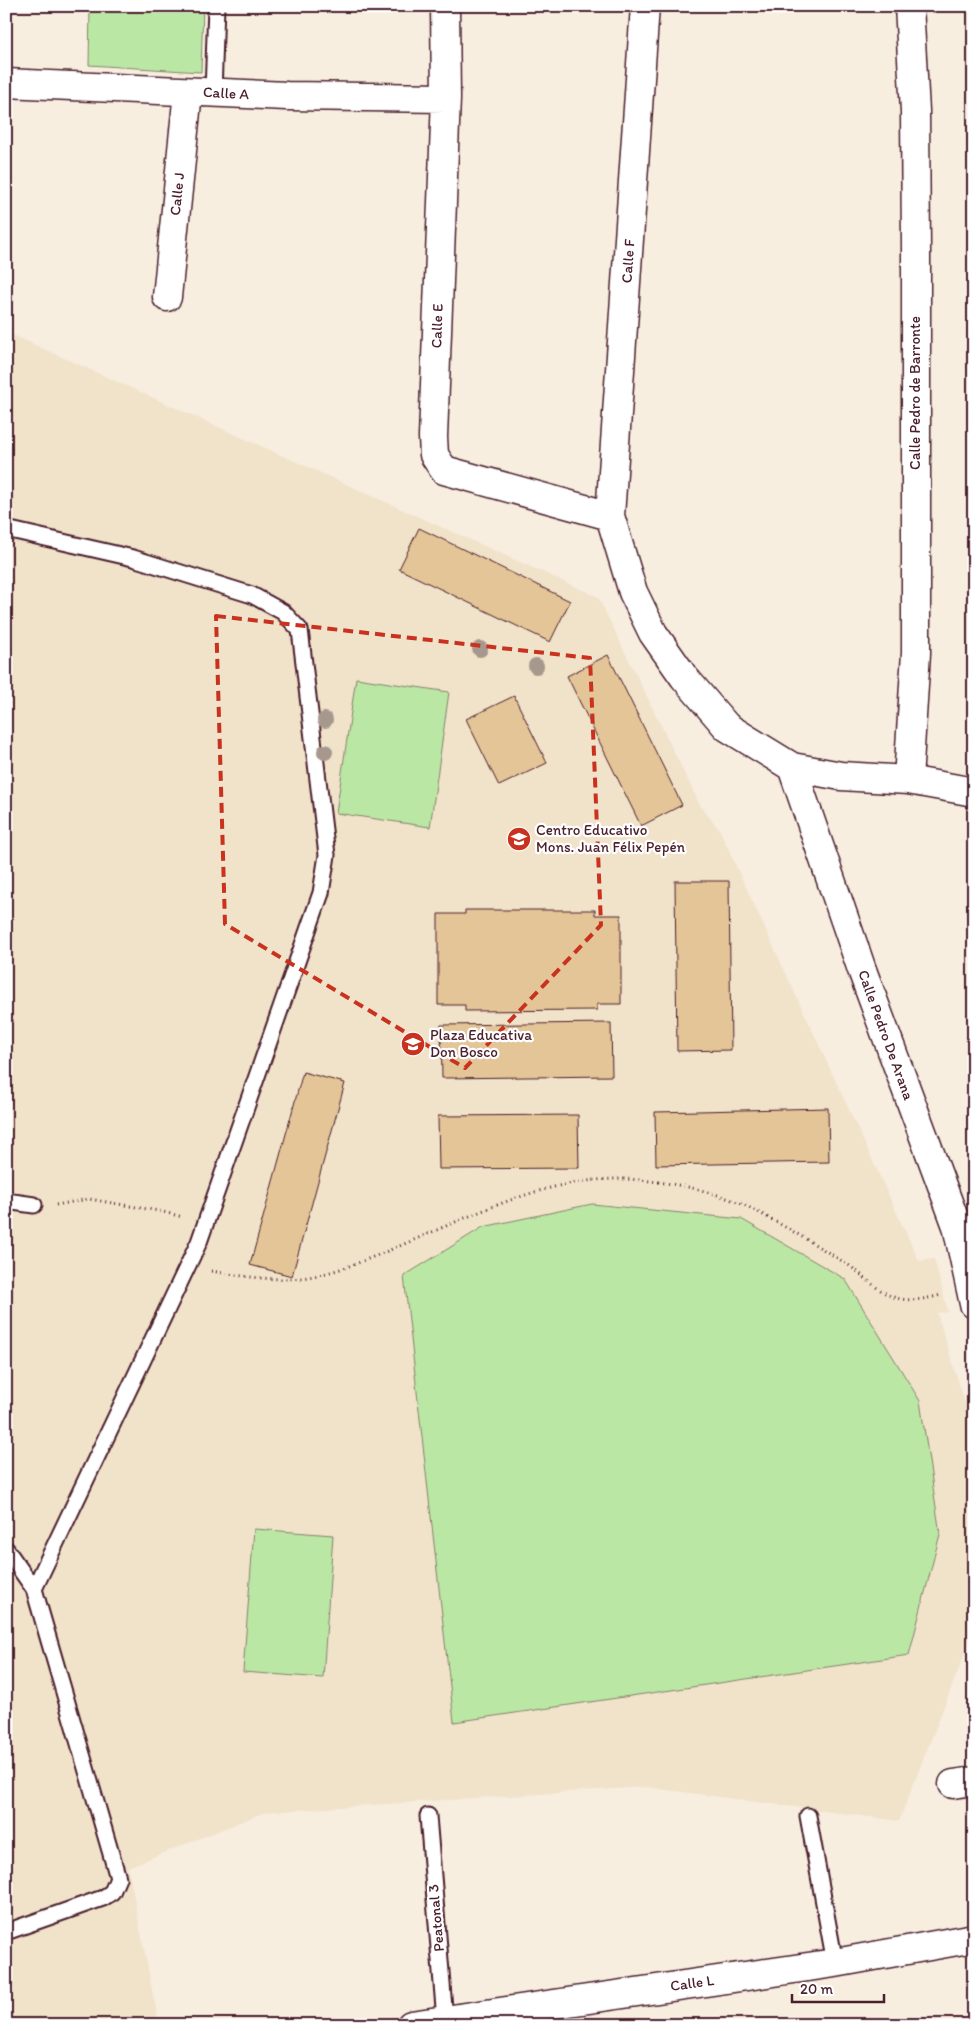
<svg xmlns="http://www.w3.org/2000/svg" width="980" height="2031" viewBox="0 0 980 2031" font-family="Itim,sans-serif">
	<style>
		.built { fill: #f1e2ca }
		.green { fill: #bbe7a5; stroke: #828368 }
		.building { fill: #e3c597; stroke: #4a1f2b }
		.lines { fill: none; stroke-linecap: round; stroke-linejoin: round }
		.service-casing { stroke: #4a1f2b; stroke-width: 19 }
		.minor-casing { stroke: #4a1f2b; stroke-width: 31 }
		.path { stroke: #4a1f2b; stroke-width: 3; stroke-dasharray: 1 4; stroke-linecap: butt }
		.service { stroke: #fff; stroke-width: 15 }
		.minor { stroke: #fff; stroke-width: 28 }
		.tree { fill: #a7988e }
		.marked { fill: none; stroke: #c8321e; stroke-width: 4; stroke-dasharray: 10 6; stroke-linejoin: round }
		.labels { text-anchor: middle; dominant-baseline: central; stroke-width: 4.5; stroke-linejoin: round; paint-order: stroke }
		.street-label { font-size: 15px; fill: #4a1f2b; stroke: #fff }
		.poi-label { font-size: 15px; fill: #4a1f2b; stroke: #fff; text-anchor: start }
	</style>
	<rect width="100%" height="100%" fill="#f7eee0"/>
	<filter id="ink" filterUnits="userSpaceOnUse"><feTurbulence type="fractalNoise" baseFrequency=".02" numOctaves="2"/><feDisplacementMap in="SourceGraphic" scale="10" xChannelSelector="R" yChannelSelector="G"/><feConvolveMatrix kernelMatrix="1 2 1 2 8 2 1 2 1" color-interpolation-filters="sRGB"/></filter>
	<g filter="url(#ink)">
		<path class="built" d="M6,332L598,597L701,807L719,829L919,1261L934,1259L948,1312L937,1313L974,1432V1630L899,1821L645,1787L265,1812L128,1867L159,2025H6Z"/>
		<path class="green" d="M90,6H203L201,72L89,65Z
			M356,678L449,692L430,827L336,813Z
			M592,1204L741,1219L845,1279L920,1401L940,1534L909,1655L454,1722L404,1276L483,1227Z
			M254,1529L333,1535L323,1678L243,1672Z"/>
		<path class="building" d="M419,528L570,601L550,642L399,569Z
			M608,655L682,805L641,826L567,676Z
			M514,696L547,763L499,786L466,719Z
			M675,881H729L731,1050L677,1051Z
			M465,910H595V915H621V1004H597V1010L465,1011V1005H438V914H465Z
			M611,1023L612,1076L442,1078L441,1025Z
			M303,1072L345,1083L292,1276L250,1265Z
			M828,1108L829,1162L656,1165L655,1112Z
			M578,1115L579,1168L439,1169L438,1116Z"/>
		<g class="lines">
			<g class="service-casing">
				<path id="service" d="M213,93L216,6
					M6,529L133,558L252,595L283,612L300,630L327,855L321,893L199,1242L34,1589
					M6,1201L34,1205
					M6,1549L34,1589L118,1878L112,1892L103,1898L6,1932
					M428,1816L445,2020
					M808,1816L835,1963"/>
			</g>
			<g class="minor-casing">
				<path id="minor" d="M445,6L446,98L433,437L434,455L444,470L610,516
					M645,6L610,516L633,592L653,633L684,677L727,727L792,767L841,776L908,780L974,792
					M6,83L287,96L446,98
					M167,297L188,92
					M792,767L862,970L957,1226L974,1304
					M908,780L916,653V250L915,111L909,6
					M953,1784L974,1781
					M411,2025L835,1963L974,1938"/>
			</g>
			<path class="path" d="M56,1205L89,1199L159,1211L183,1217
				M211,1271C240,1276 271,1281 301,1278C334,1274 366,1260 397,1247C475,1215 553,1172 639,1180C677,1183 719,1192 752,1209C785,1226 816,1245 847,1264C862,1274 875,1289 891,1296C907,1303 926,1299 941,1295"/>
			<use href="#service" class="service"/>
			<use href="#minor" class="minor"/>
		</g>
		<g class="tree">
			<circle cx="480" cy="649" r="8"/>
			<circle cx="536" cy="666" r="8"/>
			<circle cx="325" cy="720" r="8"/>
			<circle cx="325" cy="752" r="8"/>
		</g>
	</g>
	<path class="marked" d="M216,616L590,658L601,925L465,1068L225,924Z"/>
	<defs>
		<g id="school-disc" transform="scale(1.25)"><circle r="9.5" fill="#c8321e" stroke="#fff"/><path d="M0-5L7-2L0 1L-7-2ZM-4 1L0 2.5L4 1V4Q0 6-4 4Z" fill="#fff"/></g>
	</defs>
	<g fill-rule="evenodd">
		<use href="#school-disc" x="519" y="839"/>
		<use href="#school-disc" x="413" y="1044"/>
	</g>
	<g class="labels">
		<g class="street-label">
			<text transform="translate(226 93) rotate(3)">Calle A</text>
			<text transform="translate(177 194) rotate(-84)">Calle J</text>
			<text transform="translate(628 261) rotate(-86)">Calle F</text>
			<text transform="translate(437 326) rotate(-88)">Calle E</text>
			<text transform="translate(915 393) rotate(-90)">Calle Pedro de Barronte</text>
			<text transform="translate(886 1035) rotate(70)">Calle Pedro De Arana</text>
			<text transform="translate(436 1918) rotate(-95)">Peatonal 3</text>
			<text transform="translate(692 1983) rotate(-8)">Calle L</text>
		</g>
		<g class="poi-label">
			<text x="536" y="830">Centro Educativo<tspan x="536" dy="17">Mons. Juan Félix Pepén</tspan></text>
			<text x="430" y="1035">Plaza Educativa<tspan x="430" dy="17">Don Bosco</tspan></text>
		</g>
	</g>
	<rect width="980" height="2031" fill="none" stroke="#fff" stroke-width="25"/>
	<rect x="12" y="12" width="955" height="2006" fill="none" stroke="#4a1f2b" stroke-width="2" filter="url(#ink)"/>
	<path d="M792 1994v8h92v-8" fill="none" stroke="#4a1f2b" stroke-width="2.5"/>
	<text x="800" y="1994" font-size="15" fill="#4a1f2b" stroke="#ffffff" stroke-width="4" paint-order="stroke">20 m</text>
</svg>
